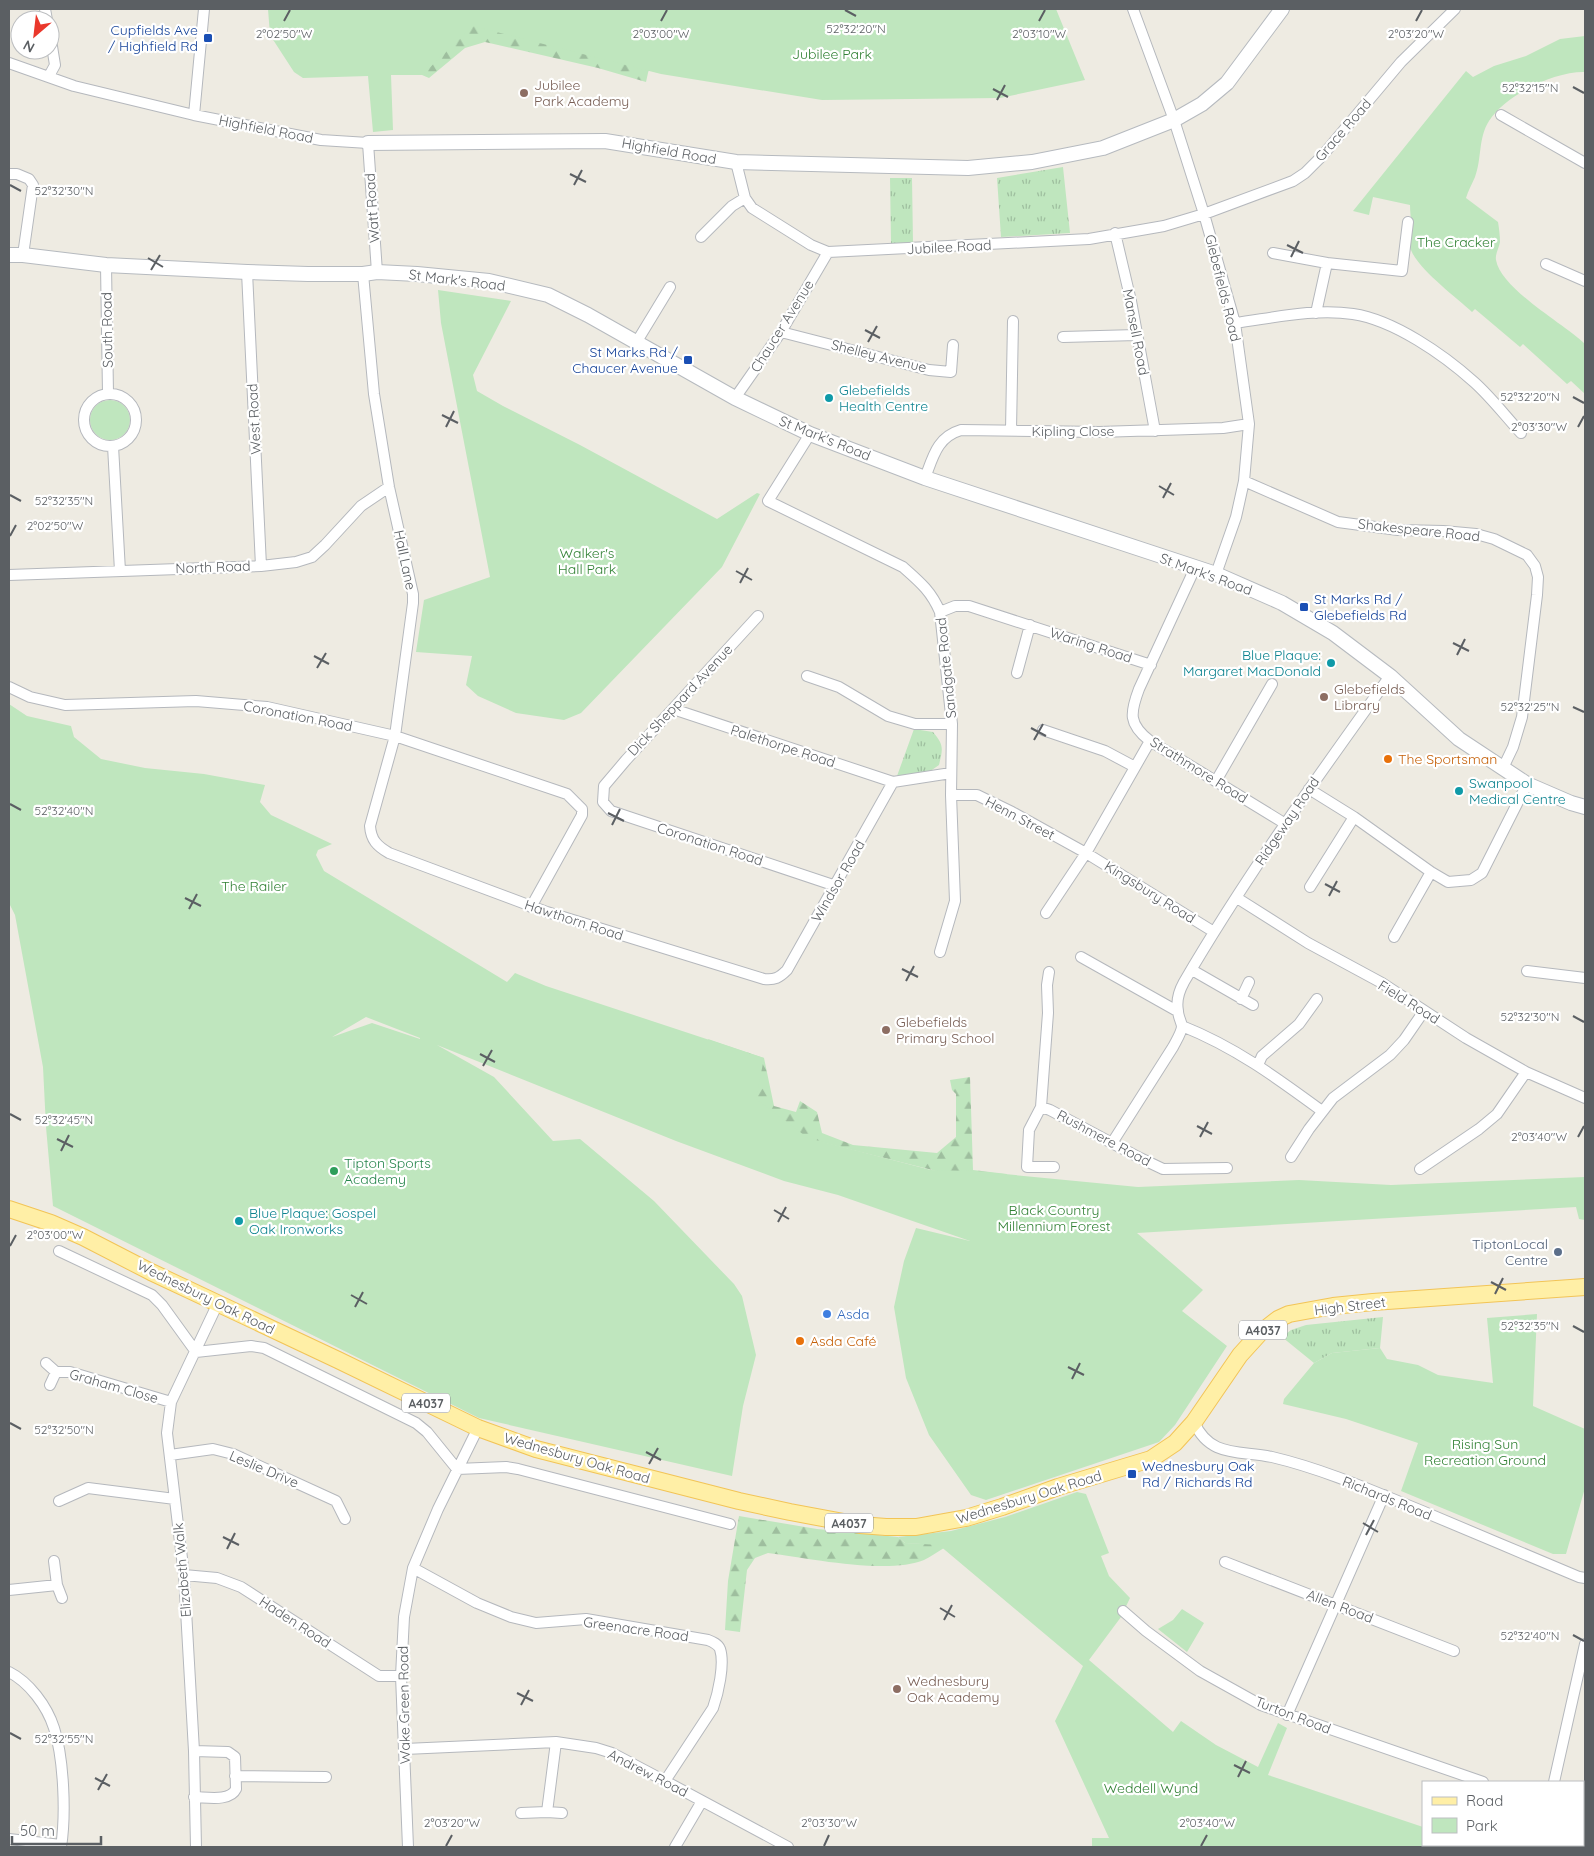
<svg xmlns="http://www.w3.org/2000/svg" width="1594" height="1856" viewBox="0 0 1594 1856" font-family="Quicksand,sans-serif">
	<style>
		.grass { fill: url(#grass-tufts) }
		.forest { fill: url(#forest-firs) }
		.green { fill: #bfe6be; fill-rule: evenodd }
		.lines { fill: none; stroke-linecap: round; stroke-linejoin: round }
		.street-casing { stroke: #b5b8bd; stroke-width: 12 }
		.secondary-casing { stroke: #b6babf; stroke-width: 16 }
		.primary-casing { stroke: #f2c457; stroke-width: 18 }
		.street { stroke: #fff; stroke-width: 10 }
		.secondary { stroke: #fff; stroke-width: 14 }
		.primary { stroke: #ffefa6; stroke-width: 16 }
		.ticks { fill: none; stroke: #5b5f63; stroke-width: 2 }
		.transit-dot { fill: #1a4fb4; stroke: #fff; stroke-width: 2 }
		.education-dot { fill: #8d6e63; stroke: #fff; stroke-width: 2 }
		.culture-dot { fill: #0f9aa8; stroke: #fff; stroke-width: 2 }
		.food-dot { fill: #e8710a; stroke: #fff; stroke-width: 2 }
		.leisure-dot { fill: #2e9e5b; stroke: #fff; stroke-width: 2 }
		.service-dot { fill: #5c6f8a; stroke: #fff; stroke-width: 2 }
		.shop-dot { fill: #3f7fe0; stroke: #fff; stroke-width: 2 }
		.labels { text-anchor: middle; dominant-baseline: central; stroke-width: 4.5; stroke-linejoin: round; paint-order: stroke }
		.shield { fill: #fff; stroke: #8c8f92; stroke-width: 1 }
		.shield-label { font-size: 12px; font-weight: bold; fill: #5b5f63 }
		.transit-label { font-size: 14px; fill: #164399; stroke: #fff; text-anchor: end }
		.park-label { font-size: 14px; fill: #338236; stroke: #fff }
		.education-label { font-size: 14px; fill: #785e54; stroke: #fff; text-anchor: start }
		.street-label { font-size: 14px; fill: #5b5f63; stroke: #fff }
		.culture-label { font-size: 14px; fill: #0d838f; stroke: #fff; text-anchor: start }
		.food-label { font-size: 14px; fill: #c56008; stroke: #fff; text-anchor: start }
		.leisure-label { font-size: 14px; fill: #27864d; stroke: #fff; text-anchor: start }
		.service-label { font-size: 14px; fill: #4e5e75; stroke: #fff; text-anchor: end }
		.shop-label { font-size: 14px; fill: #366cbe; stroke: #fff; text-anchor: start }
		.ticks-label { font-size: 12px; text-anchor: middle; fill: #5b5f63; stroke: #fff; stroke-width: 4.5; stroke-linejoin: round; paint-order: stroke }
	</style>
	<defs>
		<pattern id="grass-tufts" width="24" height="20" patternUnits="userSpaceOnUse" patternTransform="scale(1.25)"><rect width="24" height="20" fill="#bfe6be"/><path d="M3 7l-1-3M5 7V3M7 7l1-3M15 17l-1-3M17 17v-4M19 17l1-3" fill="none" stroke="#9ebe9e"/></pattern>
		<pattern id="forest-firs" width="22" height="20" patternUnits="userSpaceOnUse" patternTransform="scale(1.25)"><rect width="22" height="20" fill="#bfe6be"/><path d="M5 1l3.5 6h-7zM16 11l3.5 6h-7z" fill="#9ebe9e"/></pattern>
	</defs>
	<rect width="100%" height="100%" fill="#eeebe2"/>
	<path class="grass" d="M1063,167L1070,233L1001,237L997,178Z
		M890,178H912L913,243H891Z
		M914,729L933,732C944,745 943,748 939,765L929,772L897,776Z
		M1383,1317L1380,1348L1332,1353L1314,1363L1282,1337L1291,1330L1306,1325Z"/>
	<path class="forest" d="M476,19L650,64L646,82L598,68L485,42L465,48L429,78L422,75L419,69Z
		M708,1039L764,1058L774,1106L796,1112L800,1101L817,1112L822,1133L853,1145L937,1153L956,1137V1094L952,1090L950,1080L970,1077L973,1170L1007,1174L1004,1188L761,1127Z
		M739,1516L817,1529L898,1537L905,1543L939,1544L944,1548C937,1552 930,1557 924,1560C888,1575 807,1558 768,1553L755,1558L747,1570L740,1632L725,1630L728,1581Z"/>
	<path class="green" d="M268,9H1056L1085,80L1000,98L822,100L661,74L473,26L422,75H391L393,130L373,132L368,76L303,78L294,72L270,35Z
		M1585,36V72C1555,71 1505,95 1489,121C1478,138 1482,159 1475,177C1472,184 1468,191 1466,198L1498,222C1499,228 1500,236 1500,242C1499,248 1495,254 1496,260C1501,289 1563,323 1585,344V394L1571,381L1567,384L1523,344L1520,347L1475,309L1472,312C1456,297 1415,267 1410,247C1407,239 1410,232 1411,224C1411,218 1410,211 1410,205L1373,197L1369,215L1353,211L1466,71L1473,77L1494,66L1526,56L1560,39Z
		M438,290L511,301L473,375L477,391L503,406L580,445L717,519L757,493L760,494L722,567L581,713L564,720L516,713L478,696L466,685L472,656L416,652L424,600L490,577L441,323Z
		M90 420a20 20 0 1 1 40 0a20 20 0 1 1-40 0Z
		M9,704L27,716L71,726L74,737L101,759L145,768L204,774L265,785L260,802L271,815L332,844L318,850L316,855L324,871L507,982L515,973L546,986L764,1058L756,1099L808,1138L931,1170L973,1171L1138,1187L1299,1180L1391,1185L1585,1177V1220L1579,1219L1576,1207L1137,1233L1203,1290L1182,1311L1227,1346L1175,1425L1159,1442L986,1500L971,1495L929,1435L906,1378L894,1307L904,1261L916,1228L970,1241L838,1195L784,1181L676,1141L437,1045L494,1077L553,1141L580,1139L654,1201L734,1284L742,1296L756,1355L743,1406L732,1476L479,1418L53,1206L46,1127L43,1067L15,915L9,903ZM366,1017L420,1038V1039L372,1023L332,1037Z
		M1537,1314L1533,1406L1585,1429V1488L1566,1554H1553L1401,1491L1418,1443L1346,1419L1283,1404L1284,1399L1314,1363L1332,1353L1380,1348L1387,1359L1418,1365L1438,1375L1493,1383L1487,1318Z
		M1077,1492L1086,1494L1109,1553L1101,1556L1109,1576L1130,1598L1121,1617L1089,1660L1173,1732L1181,1721L1216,1745L1258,1767L1278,1723L1287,1728L1268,1775L1423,1827V1845H1475L1482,1847H1092V1838H1109L1055,1721L1083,1666L939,1545L905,1543L898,1537L951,1531L1005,1517Z
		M1182,1609L1204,1623L1187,1652L1158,1629L1173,1620Z"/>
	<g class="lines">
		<g class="street-casing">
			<path id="street" d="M45,9L47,20
				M1133,9L1174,120L1204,214L1235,323L1249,424L1244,481L1236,517L1216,574
				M9,63L74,86L194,115L321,140L368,143L377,272
				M49,76L55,65L50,34
				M194,115L204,9
				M1501,115L1585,163
				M736,162L745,198L752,208L811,245L828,252L1089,239L1164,226L1204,214L1293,181L1305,173L1322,156L1401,62L1455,9
				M9,174H17L29,179L33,185L23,255
				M1115,233L1131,301L1155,431
				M701,237L732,206L745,198
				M1273,253L1327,263L1316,313
				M1327,263L1402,271L1408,222
				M1546,264L1585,281
				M106,265L108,394
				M247,272L261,566
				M363,274L374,394L389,487L413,594V603L395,736L370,826C371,840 377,846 389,853L547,912L764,979C775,980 779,978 787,970L893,782
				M1235,323C1273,318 1315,308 1353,314C1394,320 1444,355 1474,382C1491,397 1506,417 1521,433
				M781,332L929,370L951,372L953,345
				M1063,337L1137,335
				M636,343L670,287
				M84 420a26 26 0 1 1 52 0a26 26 0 1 1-52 0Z
				M735,398L781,332L828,252
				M1011,430L1013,321
				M810,434L768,501L903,567C920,582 931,591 940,612L952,724L951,795L955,901L940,952
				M113,446L120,571
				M925,478C933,457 937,437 961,430L1099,432L1223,428L1249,424
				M1244,481L1338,522L1398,530L1443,531L1476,534L1494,539L1527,555L1535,566L1538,577L1537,595L1522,717L1513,747L1503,768
				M1195,568L1139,689C1130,713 1128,724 1150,741L1284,823
				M9,575L261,566L296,562L312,557L325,545L361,506L389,487
				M940,612L955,606H969L1151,665
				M758,616L626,760L604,786L603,802L611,811L836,886
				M1017,673L1030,625
				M807,676L839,687L888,716L915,724H952
				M9,687L30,697L65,705L196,701L267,707L395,736L567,794L582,809V815L531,907
				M673,709L893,782L951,773
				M1043,730L1105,751L1135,767
				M1216,781L1272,684
				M1309,789L1354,817L1431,872L1448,882L1471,880L1482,873L1527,784
				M951,795H977L1012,812L1086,853L1214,932
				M1310,887L1354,817
				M1237,898L1308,943L1382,983L1466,1038L1526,1072L1585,1098
				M1046,913L1086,853L1150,741
				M1394,937L1431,872
				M1081,957L1177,1011
				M1192,970L1253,1005
				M1527,971L1585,978
				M1241,999L1249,982
				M1182,1026C1235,1047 1277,1078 1322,1111
				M1258,1065L1262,1056L1299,1024L1317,999
				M1041,1107L1048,1013L1047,985L1049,972
				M1112,1143L1173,1047C1176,1041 1182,1032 1182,1026C1181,1021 1178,1016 1178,1011C1176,1001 1179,991 1184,982C1246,876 1318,776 1390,676
				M1291,1157L1309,1129L1333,1098L1390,1055L1404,1040L1424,1011
				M1054,1167H1027L1029,1130L1041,1107L1050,1110L1140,1158L1163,1169L1227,1168
				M1420,1169L1479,1129L1497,1114L1526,1072
				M59,1251L152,1295L162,1305L196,1352L251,1346L264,1348L416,1423L427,1432L457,1469L506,1467L518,1469L730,1524
				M46,1363L56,1372L50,1385
				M56,1372H70L171,1402
				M1194,1422C1210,1458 1239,1450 1272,1457C1323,1469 1373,1491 1422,1511C1474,1533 1527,1555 1579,1577L1585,1578
				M170,1455L213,1449L233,1454L336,1501L345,1519
				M59,1501L88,1488L175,1499
				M54,1561L57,1585L62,1598
				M1225,1562L1454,1651
				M413,1568L477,1603L511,1617L536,1623L586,1619L708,1640C713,1642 718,1644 720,1649C725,1664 718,1694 713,1708L665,1781
				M184,1575L217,1578L241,1587L379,1676H401
				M9,1590L57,1585
				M1123,1611L1146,1631L1200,1671L1261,1705L1483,1782
				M9,1672C29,1682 47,1706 54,1728C64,1759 66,1815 61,1847
				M1287,1715L1384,1495
				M556,1742L547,1812L562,1813
				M405,1749L556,1742L596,1748L612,1753L665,1781L788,1847
				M194,1751L228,1752L235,1757L236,1789C230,1802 206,1797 194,1797
				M235,1776L326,1777
				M1554,1782L1585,1644
				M521,1813L547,1812
				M1583,1818L1585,1819
				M9,1839L61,1845
				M196,1847L194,1751L184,1575L167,1433L171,1402L218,1303
				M408,1847L401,1676L404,1617L413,1568L438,1509L478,1428
				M675,1847L702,1801
				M1535,1847L1536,1845"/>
		</g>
		<g class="secondary-casing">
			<path id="secondary" d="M368,143L605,141L736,162L968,168L1032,162L1103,148L1174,120L1202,104L1227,83L1282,9
				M9,255H23L106,265L247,272L308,274H363L377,272L417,274L489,281L548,295L588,315L735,398L810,434L925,478L1216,574L1282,603L1333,633L1390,676L1459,739L1527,784L1571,803L1585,807"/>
		</g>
		<g class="primary-casing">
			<path id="primary" d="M9,1209L51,1223L83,1237L151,1272L338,1360L478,1428L536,1449L739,1501L790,1512L860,1525L886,1527H916L966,1518L1002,1507L1058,1487L1151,1459L1175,1443L1194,1422L1240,1355L1260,1333L1278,1319L1289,1314L1333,1306L1373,1302L1585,1287"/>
		</g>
		<use href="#street" class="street"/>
		<use href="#secondary" class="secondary"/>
		<use href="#primary" class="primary"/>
	</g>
	<path class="ticks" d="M845,10L856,16M284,21L290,10M661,21L667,10M1039,21L1045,10M1416,21L1422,10M1573,87L1584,93M993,89L1008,97M997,100L1005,85M570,174L586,182M10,185L21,191M574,185L582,170M1287,245L1303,253M1291,257L1299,241M148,258L163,267M151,270L160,255M865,330L880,338M868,342L877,326M1573,397L1584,403M442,415L458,423M446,427L454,411M1578,427L1584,416M1159,486L1174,495M10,495L21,501M1163,498L1171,483M10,536L16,525M736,571L752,580M740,583L748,568M1453,643L1469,651M1457,655L1465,639M314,656L329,664M317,668L326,653M1573,707L1584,712M1031,728L1046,736M1034,740L1043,724M10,804L21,810M608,813L624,821M612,825L620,809M1325,884L1340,892M1329,896L1337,881M185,898L201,906M189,909L197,894M902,969L918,977M906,981L914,966M1573,1016L1584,1022M480,1054L495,1062M483,1066L492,1050M10,1114L21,1120M1197,1126L1212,1134M1200,1137L1208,1122M1578,1137L1584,1126M57,1139L73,1147M61,1151L69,1135M774,1210L789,1219M778,1222L786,1207M10,1246L16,1235M1491,1282L1506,1290M1495,1294L1503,1278M351,1295L367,1304M355,1307L363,1292M1573,1326L1584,1332M1068,1367L1084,1375M1072,1379L1080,1363M10,1423L21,1429M646,1452L661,1460M649,1464L658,1448M1363,1523L1378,1532M1366,1535L1374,1520M223,1537L239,1545M227,1549L235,1533M940,1608L955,1617M944,1620L952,1605M1573,1635L1584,1641M517,1693L533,1701M521,1705L529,1690M10,1733L21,1739M1234,1765L1250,1773M1238,1777L1246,1761M95,1778L110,1786M98,1790L107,1774M446,1846L452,1835M824,1846L829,1835M1201,1846L1207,1835"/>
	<g class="transit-dot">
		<rect x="203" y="33" width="10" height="10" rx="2.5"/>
		<rect x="683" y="355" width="10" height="10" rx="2.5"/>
		<rect x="1299" y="602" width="10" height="10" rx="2.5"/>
		<rect x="1127" y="1469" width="10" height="10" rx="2.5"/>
	</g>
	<g class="education-dot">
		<circle cx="524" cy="93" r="5"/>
		<circle cx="1324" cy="697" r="5"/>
		<circle cx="886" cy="1030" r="5"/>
		<circle cx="897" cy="1689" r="5"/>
	</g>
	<g class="culture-dot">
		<circle cx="829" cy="398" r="5"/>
		<circle cx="1331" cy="663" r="5"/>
		<circle cx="1459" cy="791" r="5"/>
		<circle cx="239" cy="1221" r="5"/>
	</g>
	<g class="food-dot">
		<circle cx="1388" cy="759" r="5"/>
		<circle cx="800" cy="1341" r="5"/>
	</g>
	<circle class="leisure-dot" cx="334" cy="1171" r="5"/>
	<circle class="service-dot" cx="1558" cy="1252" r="5"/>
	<circle class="shop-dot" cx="827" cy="1314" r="5"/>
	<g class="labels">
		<g class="shield">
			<rect x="1239" y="1320.5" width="48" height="19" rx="4"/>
			<rect x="402" y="1393.5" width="48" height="19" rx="4"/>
			<rect x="825" y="1513.5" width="48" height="19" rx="4"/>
		</g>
		<g class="shield-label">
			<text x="1263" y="1330">A4037</text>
			<text x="426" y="1403">A4037</text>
			<text x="849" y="1523">A4037</text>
		</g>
		<g class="transit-label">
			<text x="198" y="30">Cupfields Ave<tspan x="198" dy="16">/ Highfield Rd</tspan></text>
			<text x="678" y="352">St Marks Rd /<tspan x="678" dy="16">Chaucer Avenue</tspan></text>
			<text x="1314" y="599" text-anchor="start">St Marks Rd /<tspan x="1314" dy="16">Glebefields Rd</tspan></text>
			<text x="1142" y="1466" text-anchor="start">Wednesbury Oak<tspan x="1142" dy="16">Rd / Richards Rd</tspan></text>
		</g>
		<g class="park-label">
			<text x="832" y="54">Jubilee Park</text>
			<text x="1456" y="242">The Cracker</text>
			<text x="587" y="553">Walker's<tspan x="587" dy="16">Hall Park</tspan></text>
			<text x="254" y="886">The Railer</text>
			<text x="1054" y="1210">Black Country<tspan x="1054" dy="16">Millennium Forest</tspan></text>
			<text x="1485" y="1444">Rising Sun<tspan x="1485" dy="16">Recreation Ground</tspan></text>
			<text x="1151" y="1788">Weddell Wynd</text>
		</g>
		<g class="education-label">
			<text x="534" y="85">Jubilee<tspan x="534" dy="16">Park Academy</tspan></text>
			<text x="1334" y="689">Glebefields<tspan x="1334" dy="16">Library</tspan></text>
			<text x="896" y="1022">Glebefields<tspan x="896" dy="16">Primary School</tspan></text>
			<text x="907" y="1681">Wednesbury<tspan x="907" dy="16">Oak Academy</tspan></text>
		</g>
		<g class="street-label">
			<text transform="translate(266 129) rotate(11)">Highfield Road</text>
			<text transform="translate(1343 130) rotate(-49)">Grace Road</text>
			<text transform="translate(669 151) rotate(10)">Highfield Road</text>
			<text transform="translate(372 208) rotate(-94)">Watt Road</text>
			<text transform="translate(949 247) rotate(-3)">Jubilee Road</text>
			<text transform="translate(457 280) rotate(7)">St Mark's Road</text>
			<text transform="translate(1223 288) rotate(76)">Glebefields Road</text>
			<text transform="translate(782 326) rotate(-58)">Chaucer Avenue</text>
			<text transform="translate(107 330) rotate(-91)">South Road</text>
			<text transform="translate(1136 332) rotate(79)">Mansell Road</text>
			<text transform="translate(879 356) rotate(14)">Shelley Avenue</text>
			<text transform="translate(254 419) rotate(-93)">West Road</text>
			<text x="1073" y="431">Kipling Close</text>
			<text transform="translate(825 438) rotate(22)">St Mark's Road</text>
			<text transform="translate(1419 530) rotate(6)">Shakespeare Road</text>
			<text transform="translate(405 560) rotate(78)">Hall Lane</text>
			<text transform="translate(213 567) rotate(-2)">North Road</text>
			<text transform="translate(1206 574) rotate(20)">St Mark's Road</text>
			<text transform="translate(1091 645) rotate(18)">Waring Road</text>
			<text transform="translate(946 668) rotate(-96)">Sandgate Road</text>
			<text transform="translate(680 700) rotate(-47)">Dick Sheppard Avenue</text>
			<text transform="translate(298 716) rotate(11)">Coronation Road</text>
			<text transform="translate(783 746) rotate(18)">Palethorpe Road</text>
			<text transform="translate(1199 770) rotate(32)">Strathmore Road</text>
			<text transform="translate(1020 818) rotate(28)">Henn Street</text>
			<text transform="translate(1287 821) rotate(-56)">Ridgeway Road</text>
			<text transform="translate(710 844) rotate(18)">Coronation Road</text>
			<text transform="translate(838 881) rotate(-60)">Windsor Road</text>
			<text transform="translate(1150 892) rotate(32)">Kingsbury Road</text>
			<text transform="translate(574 920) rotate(18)">Hawthorn Road</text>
			<text transform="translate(1409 1002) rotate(32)">Field Road</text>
			<text transform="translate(1104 1138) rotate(28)">Rushmere Road</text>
			<text transform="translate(206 1297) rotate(26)">Wednesbury Oak Road</text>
			<text transform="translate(1350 1306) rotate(-7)">High Street</text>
			<text transform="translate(114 1386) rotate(16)">Graham Close</text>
			<text transform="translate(577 1458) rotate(16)">Wednesbury Oak Road</text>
			<text transform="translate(264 1469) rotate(23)">Leslie Drive</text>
			<text transform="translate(1029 1497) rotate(-17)">Wednesbury Oak Road</text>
			<text transform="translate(1387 1498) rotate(22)">Richards Road</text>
			<text transform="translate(182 1570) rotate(-95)">Elizabeth Walk</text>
			<text transform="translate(1340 1606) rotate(21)">Allen Road</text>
			<text transform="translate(295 1622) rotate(33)">Haden Road</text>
			<text transform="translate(636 1629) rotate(8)">Greenacre Road</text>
			<text transform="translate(404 1705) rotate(-91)">Wake Green Road</text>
			<text transform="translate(1293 1715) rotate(21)">Turton Road</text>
			<text transform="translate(648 1773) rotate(27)">Andrew Road</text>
		</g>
		<g class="culture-label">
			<text x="839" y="390">Glebefields<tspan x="839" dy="16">Health Centre</tspan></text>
			<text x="1321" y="655" text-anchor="end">Blue Plaque:<tspan x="1321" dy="16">Margaret MacDonald</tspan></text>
			<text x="1469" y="783">Swanpool<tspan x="1469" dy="16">Medical Centre</tspan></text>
			<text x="249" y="1213">Blue Plaque: Gospel<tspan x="249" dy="16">Oak Ironworks</tspan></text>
		</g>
		<g class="food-label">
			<text x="1398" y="759">The Sportsman</text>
			<text x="810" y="1341">Asda Café</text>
		</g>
		<g class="leisure-label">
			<text x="344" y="1163">Tipton Sports<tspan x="344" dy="16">Academy</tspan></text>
		</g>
		<g class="service-label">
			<text x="1548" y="1244">TiptonLocal<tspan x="1548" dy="16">Centre</tspan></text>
		</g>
		<g class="shop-label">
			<text x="837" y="1314">Asda</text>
		</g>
	</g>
	<g class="ticks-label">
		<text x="856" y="33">52°32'20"N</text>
		<text x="284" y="38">2°02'50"W</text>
		<text x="661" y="38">2°03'00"W</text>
		<text x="1039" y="38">2°03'10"W</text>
		<text x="1416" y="38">2°03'20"W</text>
		<text x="1530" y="92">52°32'15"N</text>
		<text x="64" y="195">52°32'30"N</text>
		<text x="1530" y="401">52°32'20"N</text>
		<text x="1539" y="431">2°03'30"W</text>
		<text x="64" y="505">52°32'35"N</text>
		<text x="55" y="530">2°02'50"W</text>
		<text x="1530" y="711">52°32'25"N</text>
		<text x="64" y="815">52°32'40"N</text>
		<text x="1530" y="1021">52°32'30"N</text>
		<text x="64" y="1124">52°32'45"N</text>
		<text x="1539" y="1141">2°03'40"W</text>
		<text x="55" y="1239">2°03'00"W</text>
		<text x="1530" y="1330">52°32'35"N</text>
		<text x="64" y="1434">52°32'50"N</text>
		<text x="1530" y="1640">52°32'40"N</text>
		<text x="64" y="1743">52°32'55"N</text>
		<text x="452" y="1827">2°03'20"W</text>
		<text x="829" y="1827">2°03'30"W</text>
		<text x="1207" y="1827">2°03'40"W</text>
	</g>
	<rect width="1594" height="1856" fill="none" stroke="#5b5f63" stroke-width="20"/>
	<rect x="1422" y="1781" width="162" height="65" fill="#ffffff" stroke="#bdbfc1"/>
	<rect x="1432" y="1797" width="25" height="8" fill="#ffefa6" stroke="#bdbfc1"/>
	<text x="1466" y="1806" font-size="15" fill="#5b5f63">Road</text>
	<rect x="1432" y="1818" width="25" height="15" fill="#bfe6be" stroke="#bdbfc1"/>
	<text x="1466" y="1831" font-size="15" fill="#5b5f63">Park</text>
	<g transform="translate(35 35) rotate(208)"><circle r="24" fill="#ffffff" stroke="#bdbfc1"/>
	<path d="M0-4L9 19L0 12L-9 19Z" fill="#ea382c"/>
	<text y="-8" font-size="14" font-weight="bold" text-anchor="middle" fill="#5b5f63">N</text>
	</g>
	<path d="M12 1836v8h89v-8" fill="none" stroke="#5b5f63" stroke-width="2.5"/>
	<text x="20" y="1836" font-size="15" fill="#5b5f63" stroke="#ffffff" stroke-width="4" paint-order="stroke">50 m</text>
</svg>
